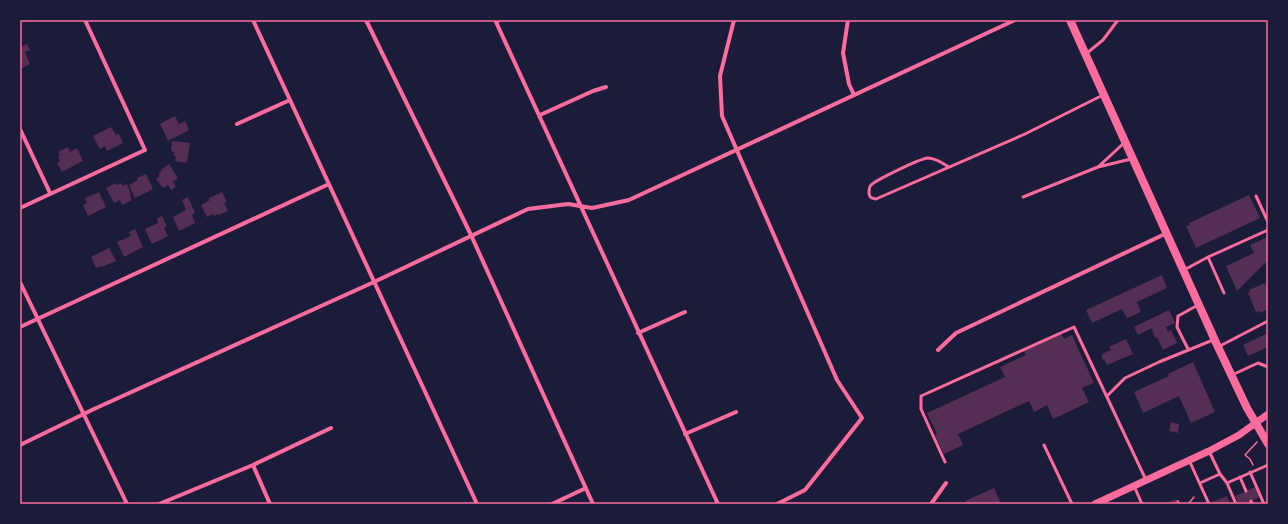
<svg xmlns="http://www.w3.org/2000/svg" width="1288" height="524" viewBox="0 0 1288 524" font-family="'Fira Sans',sans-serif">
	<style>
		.building { fill: #542f53 }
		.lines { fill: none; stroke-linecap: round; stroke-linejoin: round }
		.path { stroke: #ff6b9d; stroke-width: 1.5 }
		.service { stroke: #ff6b9d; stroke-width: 3 }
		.minor { stroke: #ff6b9d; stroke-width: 4 }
		.tertiary { stroke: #ff6b9d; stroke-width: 7 }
		.secondary { stroke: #ff6b9d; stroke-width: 8 }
		.neatline { fill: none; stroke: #ff6b9d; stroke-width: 1.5 }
	</style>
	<rect width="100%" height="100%" fill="#1b1b3a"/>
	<path class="building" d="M27,44L30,50L25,52L30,64L20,69V47Z
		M175,116L179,124L185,121L189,130L168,141L160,124Z
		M111,127L116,135L119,134L123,143L107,151L105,146L100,149L93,136Z
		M172,141L190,143L187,163L175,161L176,156H174V152L171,151Z
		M68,147L70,152L77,148L83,161L62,172L57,163L60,161L58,157L60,156L58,152Z
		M169,164L178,178L173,182L176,187L171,190L168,185L163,188L156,179L160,176L158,174L162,171L161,170Z
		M146,174L153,189L135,198L129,185L138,180L137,178Z
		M116,183L117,185L121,183L123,186L127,184L131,194L130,195L132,200L122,205L120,200L114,203L106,188Z
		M99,192L106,207L88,216L83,205L87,203L85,198Z
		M222,192L227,202L224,203L228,211L219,215L218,214L214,216L213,214L207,217L201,205L210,200L209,198Z
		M1249,195L1260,218L1196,248L1186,226L1190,225L1189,223Z
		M188,197L195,213L192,215L195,223L179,231L173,217L186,210L182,200Z
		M162,216L167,226L164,228L168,236L152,244L145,229L158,223L157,219Z
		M135,229L143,247L124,257L117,242L131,236L129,232Z
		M1268,237V260L1237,291L1226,266L1254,253L1250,245Z
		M109,248L116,261L102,267L101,266L96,268L91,257Z
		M1162,275L1167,288L1137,302L1141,312L1127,318L1122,309L1092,323L1086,310Z
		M1265,283L1268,290V309L1260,313L1259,311L1256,312L1248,293L1250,292L1249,290Z
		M1169,310L1175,323L1166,327L1168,332L1171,330L1177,343L1163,350L1157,337L1155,338L1152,328L1138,335L1134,327Z
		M1061,333L1064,339L1072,335L1094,383L1082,388L1089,402L1053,419L1047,405L1034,412L1029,401L958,434L963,445L944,454L935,435L937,434L927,413L1005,377L1000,367L1026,355L1024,351Z
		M1266,334L1268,340V347L1248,356L1243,345Z
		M1126,339L1133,354L1107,365L1104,359L1103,360L1101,356H1103L1102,354L1111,350L1109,347Z
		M1193,362L1215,412L1191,423L1179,396L1143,413L1134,392L1169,376L1168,374Z
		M1171,422L1179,424L1178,433L1169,431Z
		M1255,487L1260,497L1245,504H1239L1235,496Z
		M994,488L1001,504H966L965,501Z
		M1227,496L1230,504H1213L1212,502Z
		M1176,499L1178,504H1165Z"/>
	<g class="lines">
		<path class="path" d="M1253,465L1250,459L1245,455L1257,442
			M1177,501H1178L1180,504
			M1188,504L1194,497"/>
		<path class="service" d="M1087,53L1103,40L1118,20
			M1124,143L1098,167L1131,159
			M949,167C942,163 936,158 928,158C921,158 876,180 871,185C869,187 869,191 869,194C870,198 872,198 876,199L1025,134L1103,95
			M1256,196L1268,222
			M1023,197L1098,167
			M1208,257L1224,293
			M1184,270L1208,257L1268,230
			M1218,347L1268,321
			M1188,349L1177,327L1178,316L1198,305
			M1232,375L1258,363L1268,367
			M1107,396L1125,378L1159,362L1213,340
			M1044,445L1072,504
			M1209,451L1220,474L1227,483L1236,504
			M1189,460L1209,504
			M945,462L921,409V396L1074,327L1146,480
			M1250,472L1264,504
			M1240,477L1246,491
			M1200,483L1220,474
			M1227,483L1268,465
			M1134,486L1142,504
			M1251,501L1252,504"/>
		<path class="minor" d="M253,20L477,504
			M366,20L471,235L593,504
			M499,20L496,22C571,182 643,344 718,504
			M734,20L720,76L722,116L837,380L862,418L805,490L777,504
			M848,20L843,53L849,84L854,95
			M540,115L593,91L606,87
			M237,124L290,100
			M20,129L50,193
			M20,208L145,150L85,20
			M20,282L127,504
			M20,327L329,184
			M638,333L685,312
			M938,350L956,333L1167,233
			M685,434L736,412
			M20,445L94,409L374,282L528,209L568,204L592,208L629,200L1015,20
			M253,465L270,504
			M159,504L253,465L331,428
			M552,504L586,488
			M931,504L946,483"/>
		<path class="tertiary" d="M1095,504L1209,451L1239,435L1268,414"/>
		<path class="secondary" d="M1070,20L1218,347L1247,408L1268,444"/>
	</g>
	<rect width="1288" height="524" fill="none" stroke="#1b1b3a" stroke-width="42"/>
	<rect x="21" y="21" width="1246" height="482" class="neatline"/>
</svg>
